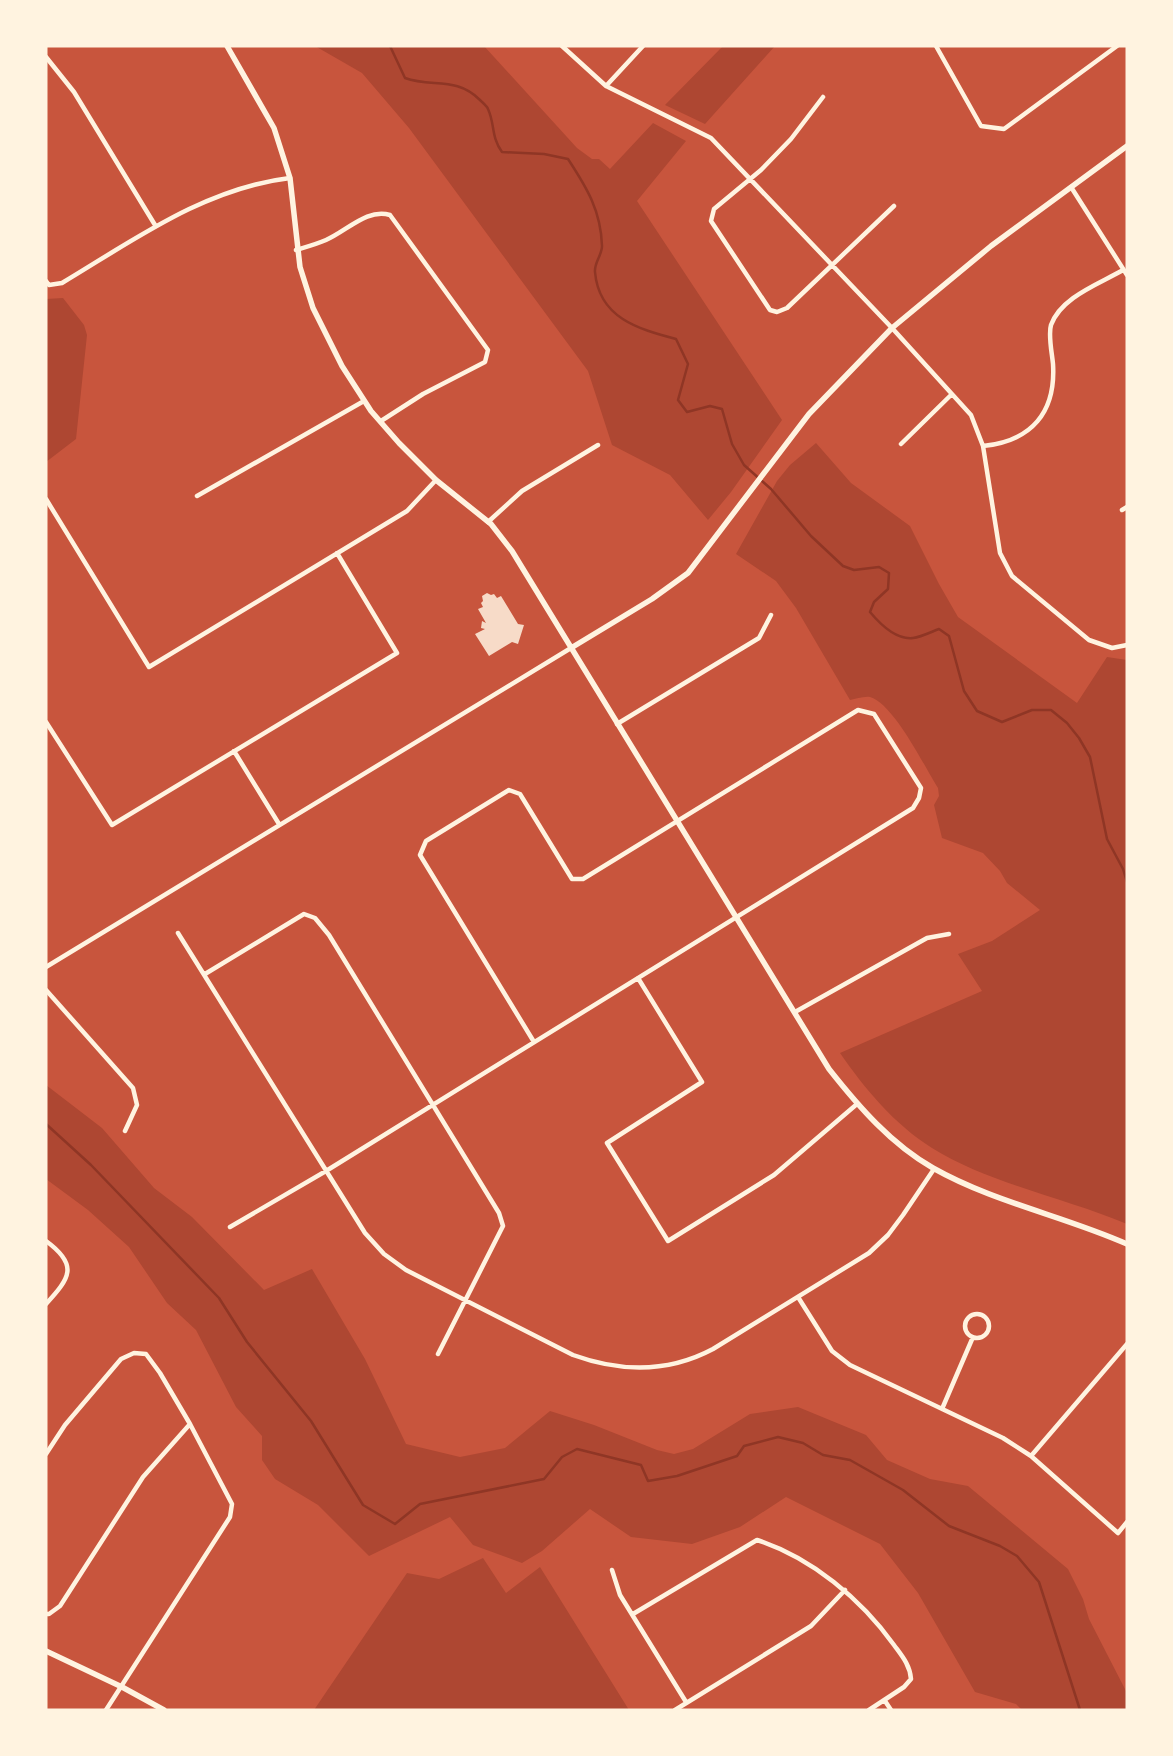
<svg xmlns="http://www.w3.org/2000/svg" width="1173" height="1756" viewBox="0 0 1173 1756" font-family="'Archivo Narrow',sans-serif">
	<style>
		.green { fill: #ae4732 }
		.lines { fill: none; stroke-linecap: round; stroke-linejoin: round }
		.stream { stroke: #8f3625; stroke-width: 2.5 }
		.building { fill: #f7dbc8 }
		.minor { stroke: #fff3e0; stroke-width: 4.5 }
		.tertiary { stroke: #fff3e0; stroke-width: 5.5 }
	</style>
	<rect width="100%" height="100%" fill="#c8553d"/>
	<path class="green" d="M315,46H484L577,148L592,159H599L610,169L653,123L686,141L637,201L782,420L731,492L708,520L670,475L612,445L588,371L409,128L362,73Z
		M723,46H775L705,124L665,105Z
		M63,298L84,325L87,335L76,439L46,462V299Z
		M816,443L851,483L910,526L939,584L958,617L1077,703L1107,657L1127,660V1224C1065,1198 988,1183 932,1148C894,1124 865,1089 840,1053L982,991L958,954L992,941L1040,910L1007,883L1000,871L983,853L942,838L934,805L939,796L938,788C924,766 894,704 870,697C864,696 856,699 850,700L796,608L776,581L736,554L777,481L790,465Z
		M46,1085L102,1128L154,1188L192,1217L264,1290L312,1269L365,1359L406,1444L460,1457L505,1448L550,1411L594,1425L657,1450L674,1454L693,1449L750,1414L798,1407L866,1435L887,1460L930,1479L968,1486L1068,1569L1083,1599L1089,1619L1127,1693V1710H1022L1016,1704L975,1692L918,1593L880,1544L786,1497L740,1527L692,1544L631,1537L590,1509L542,1551L522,1563L473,1545L450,1517L369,1556L318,1505L275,1479L262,1460V1436L236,1407L196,1330L167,1303L129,1247L88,1210L46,1179Z
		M483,1558L506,1593L540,1567L629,1710H314L407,1573L439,1579Z"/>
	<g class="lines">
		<path class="stream" d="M390,46L405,78C432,88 456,76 480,100C483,103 487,106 488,109C495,124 491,137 502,152L544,154L568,159C587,188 601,211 602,246C602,255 594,263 595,272C599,318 638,329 676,339L688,364L678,400L687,412L710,406L722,409L732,444L744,465L771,489L811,536L843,566L854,570L879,567L889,573L888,589L874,602L870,612C880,624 896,640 913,638C921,637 931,632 939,629L949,636L964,691L977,711L1002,722L1032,710H1051L1067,723L1079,738L1090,757L1107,839L1123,869L1127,882
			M46,1124L91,1165L219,1298L247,1342L311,1421L363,1505L395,1524L420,1504L544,1479L562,1457L577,1449L641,1465L648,1481L677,1476L737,1456L744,1446L778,1437L803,1443L823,1455L850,1460L903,1490L949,1526L1000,1546L1017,1556L1039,1582L1080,1710"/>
	</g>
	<path class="building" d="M487,593L491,595L494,594L497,598L501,596L518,624L524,625L518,644L512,642L489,656L475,634L485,629L481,628L482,621L486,623L478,609L483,607L481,603L483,601L482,596Z"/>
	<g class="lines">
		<path class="minor" d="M562,46L606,86L711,138L892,328L971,415L983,446L1000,553L1012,576L1089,640L1112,648L1127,645
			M936,46L981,126L1004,129L1117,46
			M46,57L74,92L155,225
			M606,86L643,46
			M823,97L791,139L761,170L714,209L711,221L770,310L777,312L787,308L894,206
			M1071,187L1127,275
			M296,250C306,247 317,244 326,240C347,231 367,208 390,215L488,350L485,362L423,394L381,421
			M46,281L49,285L62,283C134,240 205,188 290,178
			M901,444L952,394
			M983,446C1032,441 1056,412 1053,364C1052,353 1048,335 1051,325C1061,297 1099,284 1123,270
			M197,496L364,401
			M46,499L149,667L407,511L436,480
			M1122,510L1127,507
			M488,522L522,491L598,445
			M46,722L112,825L397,653L337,553
			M617,724L759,638L771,615
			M234,751L279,824
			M178,933L365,1233L384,1254L406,1270L573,1355C620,1372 668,1373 713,1349L869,1253L888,1235L903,1215L934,1169
			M46,967L571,648
			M205,974L304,914L315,918L329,935L499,1213L503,1226L438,1354
			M638,978L702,1082L607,1143L668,1241L774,1175L857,1104
			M46,990L133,1088L137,1105L125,1131
			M795,1012L927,938L949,934
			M230,1227L326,1171L913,808L919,798L921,788L874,714L858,710L583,879H572L520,794L509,790L426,841L420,855L534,1042
			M46,1241C79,1265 70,1278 46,1304
			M798,1297L832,1351L850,1365L1003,1438L1031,1456L1118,1533L1127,1522
			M965 1326a12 12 0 1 1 24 0a12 12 0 1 1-24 0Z
			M942,1409L973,1337
			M46,1454L65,1425L121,1359L134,1353L146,1354L160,1373L190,1424L232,1504L230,1517L106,1710
			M1031,1456L1127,1344
			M612,1570L620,1595L686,1702
			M46,1614H49L60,1606L143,1477L190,1424
			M633,1614L757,1540C812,1558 861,1599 894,1645C902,1656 910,1665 911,1679L904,1687L869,1710
			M885,1701L891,1710
			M675,1710L811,1626L845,1590"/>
		<path class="tertiary" d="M227,46L274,128L290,178L300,267L313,308L342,366L371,411L399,443L436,480L491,524L512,551L829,1069C859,1107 891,1144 933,1168C993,1202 1064,1216 1127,1244
			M571,648L652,599L688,573L809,414L892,328L991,246L1127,146
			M46,1651L122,1687L164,1710"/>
	</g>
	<rect width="1173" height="1756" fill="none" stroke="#fff3e0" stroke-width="95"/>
</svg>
